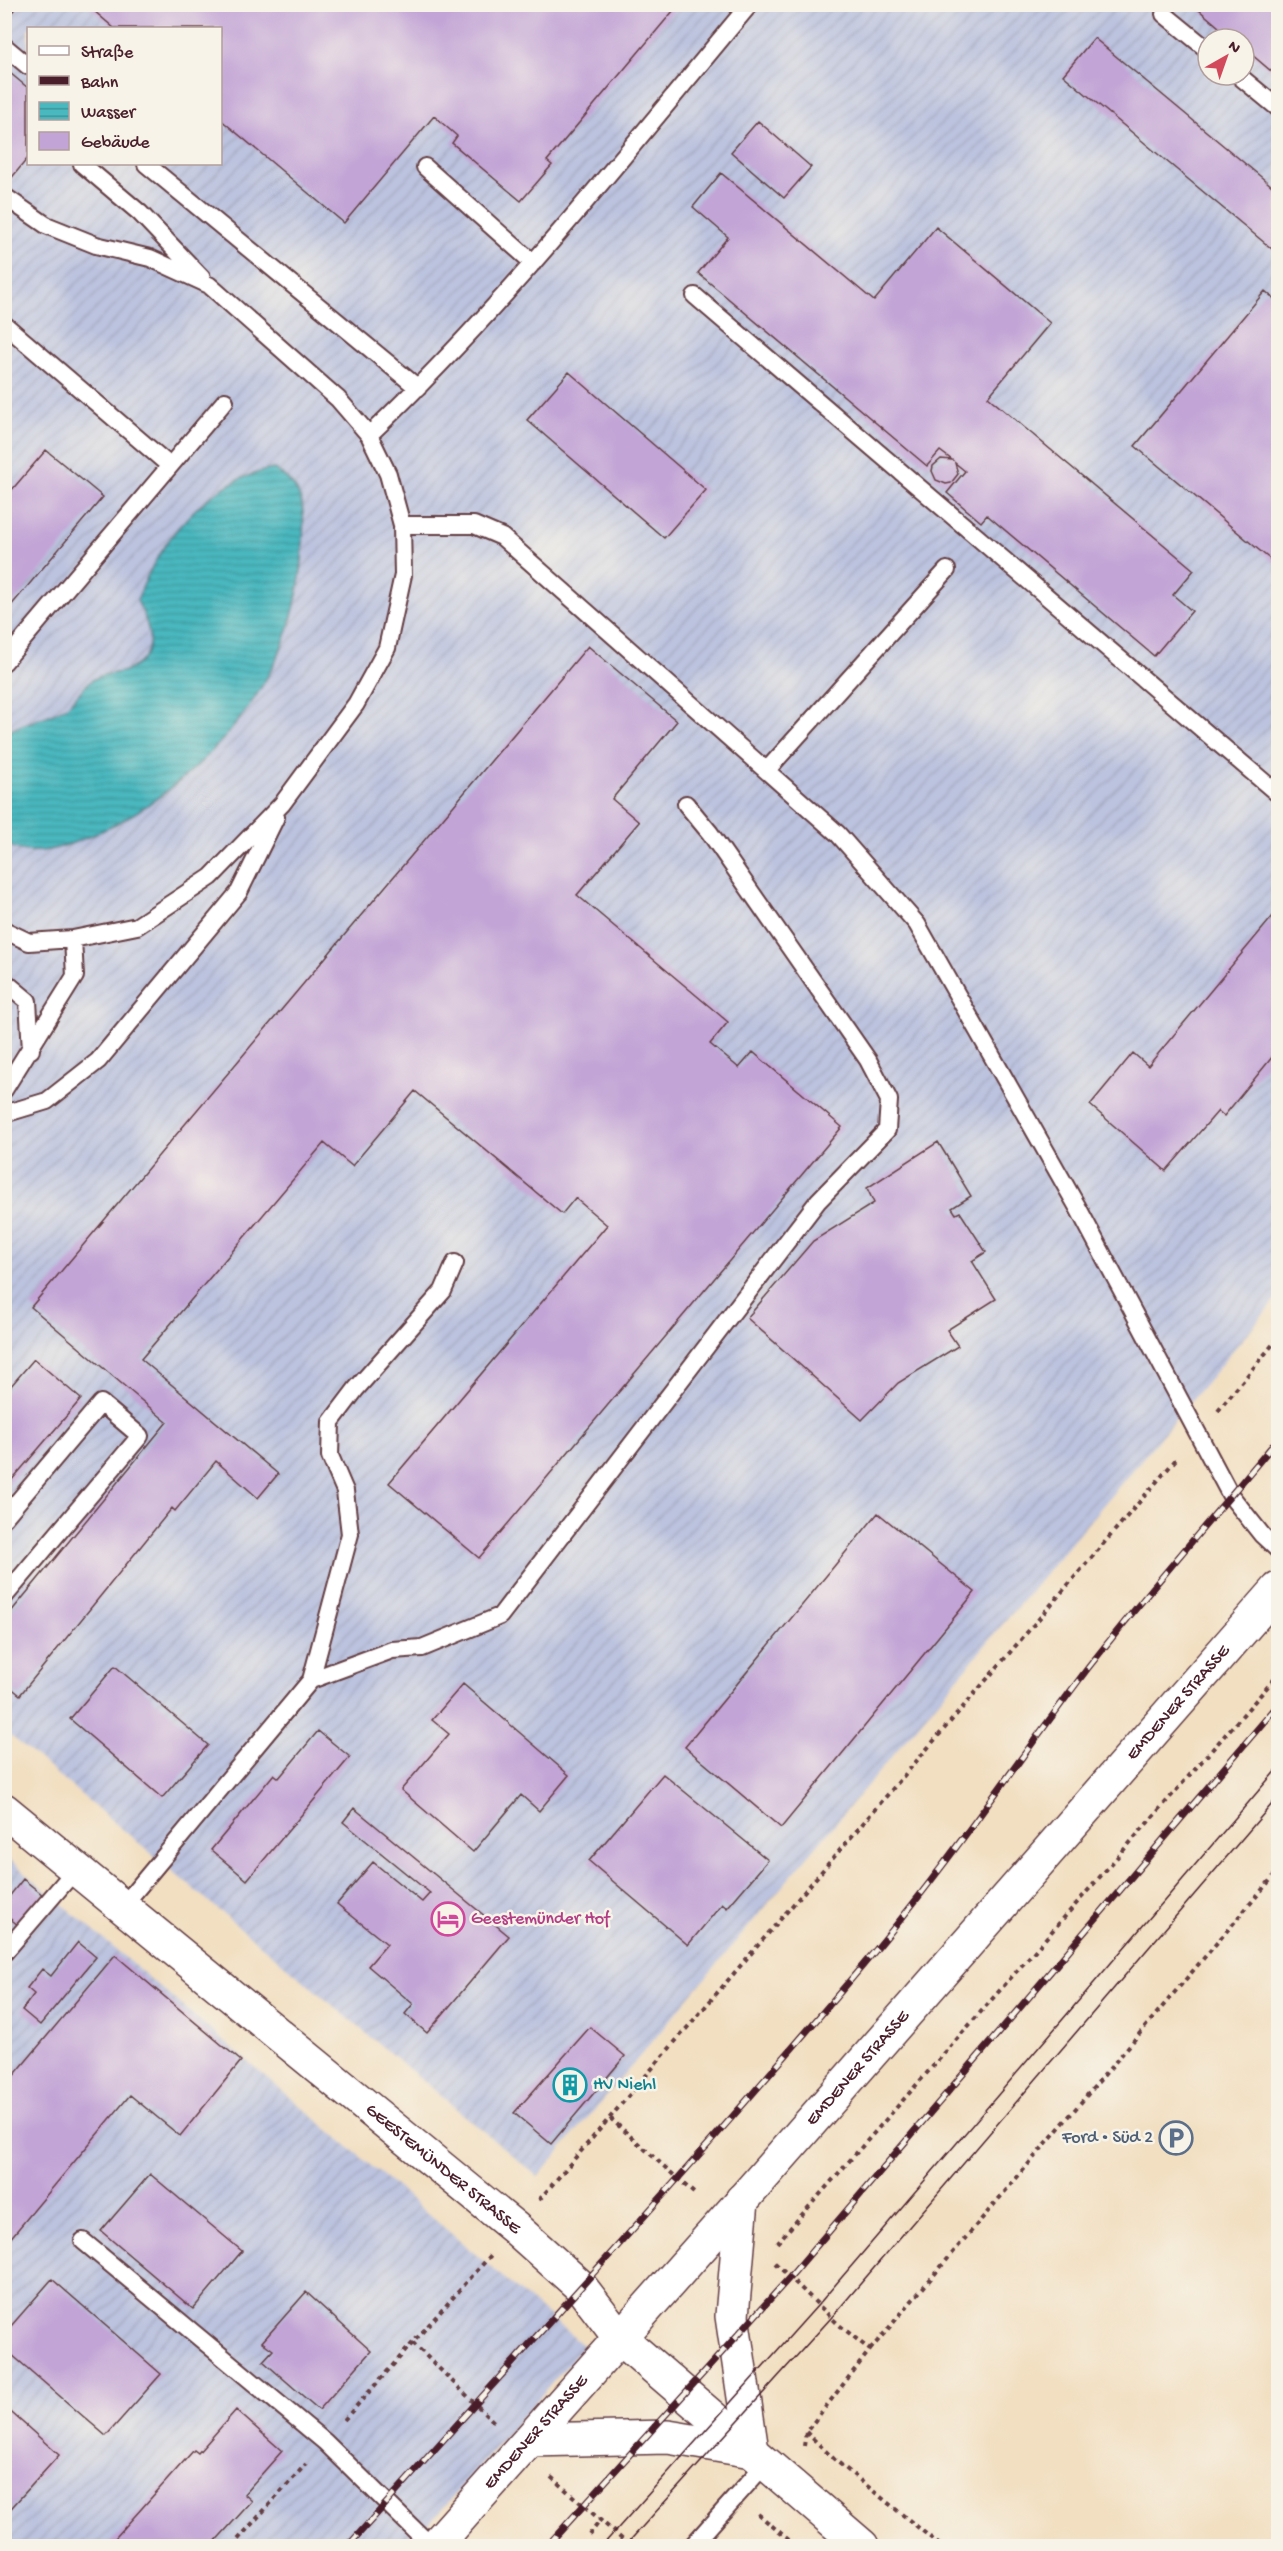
<svg xmlns="http://www.w3.org/2000/svg" width="1283" height="2551" viewBox="0 0 1283 2551" font-family="'Gochi Hand',sans-serif">
	<style>
		.industrial { fill: url(#industrial-furrows); fill-rule: evenodd }
		.water { fill: url(#water-rules); stroke: #4a6c75; stroke-width: 1.5 }
		.building { fill: #c2a4d6 }
		.lines { fill: none; stroke-linecap: round; stroke-linejoin: round }
		.service-casing { stroke: #633c42; stroke-width: 20 }
		.tertiary-casing { stroke: #633c42; stroke-width: 36 }
		.path { stroke: #633c42; stroke-width: 4; stroke-dasharray: 4.5 4.5; stroke-linecap: butt }
		.service { stroke: #fff; stroke-width: 16 }
		.tertiary { stroke: #fff; stroke-width: 33 }
		.tram { stroke: #4a1f2b; stroke-width: 1.5 }
		.rail-casing { stroke: #4a1f2b; stroke-width: 7 }
		.rail { stroke: #f7f3e8; stroke-width: 4.5; stroke-dasharray: 14; stroke-linecap: butt }
		.labels { text-anchor: middle; dominant-baseline: central; stroke-width: 5; stroke-linejoin: round; paint-order: stroke }
		.street-label { font-size: 18px; fill: #4a1f2b; stroke: #f7f3e8 }
		.hotel-label { font-size: 18px; fill: #b23c85; stroke: #f7f3e8; text-anchor: start }
		.culture-label { font-size: 18px; fill: #0d838f; stroke: #f7f3e8; text-anchor: start }
		.service-label { font-size: 18px; fill: #4e5e75; stroke: #f7f3e8; text-anchor: end }
	</style>
	<defs>
		<pattern id="industrial-furrows" width="10" height="10" patternUnits="userSpaceOnUse" patternTransform="scale(1.5)"><rect width="10" height="10" fill="#bcc3de"/><path d="M-1 1l2-2M0 10L10 0M9 11l2-2" fill="none" stroke="#a3a7bf"/></pattern>
		<pattern id="water-rules" width="6" height="5" patternUnits="userSpaceOnUse" patternTransform="scale(1.5)"><rect width="6" height="5" fill="#49b8bf"/><path d="M0 2.5h6" fill="none" stroke="#3f959b"/></pattern>
	</defs>
	<rect width="100%" height="100%" fill="#f7f3e8"/>
	<filter id="ink" filterUnits="userSpaceOnUse"><feTurbulence type="fractalNoise" baseFrequency=".0167" numOctaves="2"/><feDisplacementMap in="SourceGraphic" scale="12" xChannelSelector="R" yChannelSelector="G"/><feConvolveMatrix kernelMatrix="1 2 1 2 8 2 1 2 1" color-interpolation-filters="sRGB"/></filter>
	<filter id="wash" filterUnits="userSpaceOnUse"><feTurbulence type="fractalNoise" baseFrequency=".008" numOctaves="4" result="noise"/><feDisplacementMap in="SourceGraphic" scale="24" xChannelSelector="R" yChannelSelector="G"/><feGaussianBlur stdDeviation="1.35" result="paint"/><feColorMatrix in="noise" values="0 0 0 0 0 0 0 0 0 0 0 0 0 0 0 0 0 1.4 0 .05"/><feComposite in="paint" operator="in"/></filter>
	<g filter="url(#wash)">
		<rect width="100%" height="100%" fill="#f2dfc1"/>
		<path class="industrial" d="M4,5H1278V1297L538,2177L5,1731ZM28,28H220V164H28ZM1208,39H1244V75H1208Z
			M4,1855L584,2346L410,2546H5Z"/>
		<path class="water" d="M274,469C306,489 304,508 303,543C302,583 291,634 271,670C232,745 157,811 78,841C55,850 27,858 5,843V734C19,722 48,720 68,705C78,697 85,682 98,677C107,673 116,674 125,671C161,658 150,625 137,601C159,541 207,479 274,469Z"/>
		<g id="blocks">
			<path class="building" d="M86,4H679L547,161L552,165L521,201L452,143L457,136L434,116L344,223L220,119V28H114Z
				M1192,4H1278V77L1244,48V39H1233Z
				M1094,38L1278,191V254L1063,75Z
				M4,68L28,88V158L4,187Z
				M758,121L811,167L784,198L731,152Z
				M721,173L874,301L936,227L1050,323L988,397L1194,570L1173,595L1192,611L1154,656L987,515L981,522L947,493L965,471L955,463L958,474L951,483L946,484L936,480L932,471L933,466L941,459L952,460L940,451L927,466L698,273L728,237L693,207Z
				M1265,291L1278,302V566L1135,446Z
				M569,372L706,490L664,538L527,420Z
				M46,450L103,497L4,614V499Z
				M588,646L677,721L612,799L639,822L577,895L728,1022L710,1044L739,1068L753,1052L842,1127L479,1558L389,1483L607,1225L575,1198L562,1214L415,1091L352,1166L324,1143L141,1359L278,1474L258,1498L216,1461L175,1511L172,1508L20,1695L4,1682V1616L8,1612L10,1613L167,1422L31,1307Z
				M1278,910V1050L1224,1116L1218,1111L1166,1171L1090,1105L1133,1053L1148,1066Z
				M938,1142L971,1196L952,1208L956,1214L960,1212L986,1252L972,1261L996,1299L947,1330L958,1346L898,1383L862,1420L747,1318L813,1241L874,1203L867,1188Z
				M34,1359L81,1399L4,1489V1394Z
				M878,1513L975,1592L781,1828L685,1747Z
				M115,1666L208,1745L162,1798L70,1719Z
				M463,1684L569,1775L539,1811L521,1795L473,1852L401,1790L449,1734L432,1720Z
				M318,1731L350,1757L247,1880L211,1850L274,1774L279,1778Z
				M663,1774L768,1860L727,1908L722,1904L688,1945L589,1861Z
				M354,1808L509,1936L427,2033L405,2014L413,2004L368,1966L387,1944L337,1904L373,1862L422,1902L430,1893L343,1822Z
				M23,1879L43,1895L18,1925L4,1914V1903Z
				M78,1942L96,1957L40,2025L22,2010L34,1994L27,1988L42,1969L51,1976Z
				M115,1955L241,2061L180,2136L130,2095L4,2246V2074L11,2079Z
				M590,2027L625,2056L551,2144L514,2113Z
				M150,2174L242,2251L193,2309L101,2231Z
				M52,2279L161,2374L106,2436L4,2348V2334Z
				M306,2292L371,2351L319,2410L263,2361L273,2350L262,2342Z
				M4,2406L59,2455L4,2516Z
				M236,2410L282,2451L244,2494L252,2501L211,2546H108L194,2450L198,2453Z"/>
		</g>
	</g>
	<g filter="url(#ink)">
		<use href="#blocks" fill-opacity="0" stroke="#633c42" stroke-width="1.5"/>
		<g class="lines">
			<g class="service-casing">
				<path id="service" d="M4,7L7,4
					M1164,14L1208,50
					M4,46L28,66
					M1238,75L1278,108
					M82,164L140,213L202,278
					M146,164L418,388
					M425,167L533,263
					M4,196L46,225L96,245L150,258L209,285L338,399L369,435L388,474L402,525L403,575L387,648L356,704L282,804L211,877L137,926L73,939L29,942L4,930
					M695,296L1278,794
					M4,324L170,466
					M369,435C508,303 627,151 750,4
					M402,525H474L502,537L838,834L917,924L1077,1206L1231,1496L1262,1535L1278,1550
					M4,662L225,401
					M767,770L947,570
					M4,981L28,1001L31,1050
					M4,1090L75,976L73,939
					M4,1114L47,1101L98,1061L239,892L276,817
					M4,1518L101,1403L140,1436L4,1597
					M311,1680L392,1650L422,1648L500,1616L818,1201L887,1130L889,1100L868,1060L710,833L686,804
					M122,1907L311,1680L350,1534L345,1491L330,1456L331,1422L356,1389L443,1291L455,1263
					M4,1953L76,1869
					M83,2241L325,2442L431,2546
					M692,2546L766,2463"/>
			</g>
			<g class="tertiary-casing">
				<g id="tertiary">
					<path id="s1" d="M4,1810L515,2228L580,2286L620,2338L862,2546"/>
					<path d="M530,2440L668,2437L752,2451L732,2316L742,2200"/>
					<path id="s2" d="M435,2546L725,2220L1278,1589"/>
				</g>
			</g>
			<path class="path" d="M1218,1411L1278,1338
				M610,2118L697,2196
				M539,2200L1178,1457
				M777,2243L1278,1675
				M775,2263L838,2324L870,2350L806,2432L804,2446
				M413,2343L496,2424
				M870,2350L1278,1871
				M344,2420L491,2255
				M806,2432L834,2459L941,2546
				M551,2477L630,2546
				M758,2514L796,2546
				M589,2535L600,2521
				M232,2546L306,2464"/>
			<use href="#service" class="service"/>
			<use href="#tertiary" class="tertiary"/>
			<path class="tram" d="M602,2546L818,2305L1278,1768
				M625,2546L831,2318L1278,1797"/>
			<g class="rail-casing">
				<path id="rail" d="M348,2546C521,2352 697,2162 864,1964C944,1870 1013,1767 1088,1668C1149,1590 1215,1515 1278,1439
					M547,2546L790,2277L1278,1705"/>
			</g>
			<use href="#rail" class="rail"/>
		</g>
	</g>
	<defs>
		<g id="hotel-ring" transform="scale(1.725)"><circle r="9.5" fill="#f7f3e8" stroke="#d1479c" stroke-width="1.5"/><path d="M-6-4.5h1.5V1H6V5H4.5V3h-9V5H-6ZM-4 0a1.8 1.8 0 1 1 3.6 0ZM.5 0V-2.5h3Q6-2.5 6 0Z" fill="#d1479c"/></g>
		<g id="building-ring" transform="scale(1.725)"><circle r="9.5" fill="#f7f3e8" stroke="#0f9aa8" stroke-width="1.5"/><path d="M-4-6H4V6H1V3H-1V6H-4ZM-2.5-4.3h1.7v1.8h-1.7ZM.8-4.3h1.7v1.8H.8ZM-2.5-1h1.7V.8h-1.7ZM.8-1h1.7V.8H.8Z" fill="#0f9aa8"/></g>
		<g id="parking-ring" transform="scale(1.725)"><circle r="9.5" fill="#f7f3e8" stroke="#5c6f8a" stroke-width="1.5"/><path d="M-3.5-5.5H1a3.5 3.5 0 0 1 0 7H-1V5.5H-3.5ZM-1-3.4V-.6H.8a1.4 1.4 0 0 0 0-2.8Z" fill="#5c6f8a"/></g>
	</defs>
	<g fill-rule="evenodd">
		<use href="#hotel-ring" x="448" y="1919"/>
		<use href="#building-ring" x="570" y="2085"/>
		<use href="#parking-ring" x="1176" y="2138"/>
	</g>
	<g class="labels">
		<g class="street-label">
			<text stroke="none"><textPath href="#s2" startOffset="1124">EMDENER STRASSE</textPath></text>
			<text stroke="none"><textPath href="#s2" startOffset="638">EMDENER STRASSE</textPath></text>
			<text stroke="none"><textPath href="#s1" startOffset="567">GEESTEMÜNDER STRASSE</textPath></text>
			<text stroke="none"><textPath href="#s2" startOffset="152">EMDENER STRASSE</textPath></text>
		</g>
		<g class="hotel-label">
			<text x="471" y="1919">Geestemünder Hof</text>
		</g>
		<g class="culture-label">
			<text x="593" y="2085">HV Niehl</text>
		</g>
		<g class="service-label">
			<text x="1153" y="2138">Ford • Süd 2</text>
		</g>
	</g>
	<rect width="1283" height="2551" fill="none" stroke="#f7f3e8" stroke-width="24"/>
	<rect x="27" y="27" width="195" height="138" fill="#f7f3e8" stroke="#b29e9c" stroke-width="1.5"/>
	<rect x="39" y="46" width="30" height="9" fill="#ffffff" stroke="#b29e9c" stroke-width="1.5"/>
	<text x="81" y="57" font-size="18" fill="#4a1f2b">Straße</text>
	<rect x="39" y="76" width="30" height="9" fill="#4a1f2b" stroke="#b29e9c" stroke-width="1.5"/>
	<text x="81" y="87" font-size="18" fill="#4a1f2b">Bahn</text>
	<rect x="39" y="102" width="30" height="18" fill="url(#water-rules)" stroke="#b29e9c" stroke-width="1.5"/>
	<text x="81" y="117" font-size="18" fill="#4a1f2b">Wasser</text>
	<rect x="39" y="132" width="30" height="18" fill="#c2a4d6" stroke="#b29e9c" stroke-width="1.5"/>
	<text x="81" y="147" font-size="18" fill="#4a1f2b">Gebäude</text>
	<g transform="translate(1226 57) rotate(40)"><circle r="28" fill="#f7f3e8" stroke="#b29e9c" stroke-width="1.5"/>
	<path d="M0-4.5L10 22L0 15L-10 22Z" fill="#d1495b"/>
	<text y="-9" font-size="16" font-weight="bold" text-anchor="middle" fill="#4a1f2b">N</text>
	</g>
</svg>
